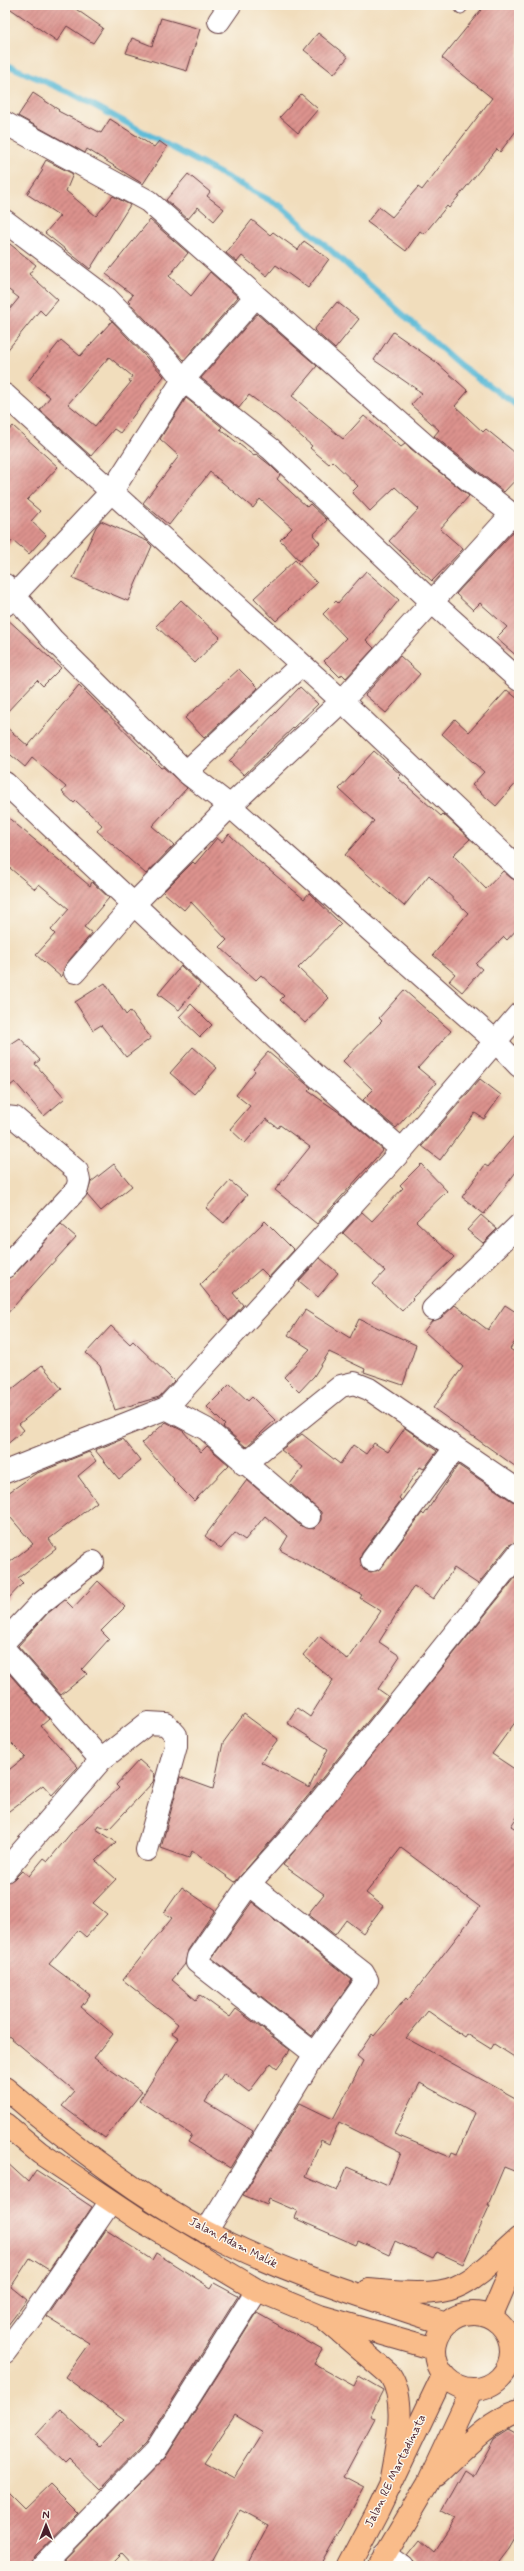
<svg xmlns="http://www.w3.org/2000/svg" width="524" height="2571" viewBox="0 0 524 2571" font-family="Mynerve,sans-serif">
	<style>
		.lines { fill: none; stroke-linecap: round; stroke-linejoin: round }
		.stream { stroke: #58b9d7; stroke-width: 6 }
		.building { fill: url(#building-hatch); fill-rule: evenodd }
		.service-casing { stroke: #633c41; stroke-width: 13 }
		.minor-casing { stroke: #633c41; stroke-width: 24 }
		.primary-casing { stroke: #633c41; stroke-width: 24 }
		.trunk-casing { stroke: #633c41; stroke-width: 24 }
		.service { stroke: #fff; stroke-width: 11 }
		.minor { stroke: #fff; stroke-width: 22 }
		.primary { stroke: #f9bc8a; stroke-width: 22 }
		.trunk { stroke: #f9bc8a; stroke-width: 22 }
		.labels { text-anchor: middle; dominant-baseline: central; stroke-width: 3; stroke-linejoin: round; paint-order: stroke }
		.street-label { font-size: 12px; fill: #4a1f2b; stroke: #fbf7ec }
	</style>
	<defs>
		<pattern id="building-hatch" width="6" height="6" patternUnits="userSpaceOnUse"><rect width="6" height="6" fill="#dc928d"/><path d="M-1 1l2-2M0 6l6-6M5 7l2-2" fill="none" stroke="#b47773"/></pattern>
	</defs>
	<rect width="100%" height="100%" fill="#fbf7ec"/>
	<filter id="ink" filterUnits="userSpaceOnUse"><feTurbulence type="fractalNoise" baseFrequency=".025" numOctaves="2"/><feDisplacementMap in="SourceGraphic" scale="8" xChannelSelector="R" yChannelSelector="G"/><feConvolveMatrix kernelMatrix="1 2 1 2 8 2 1 2 1" color-interpolation-filters="sRGB"/></filter>
	<filter id="wash" filterUnits="userSpaceOnUse"><feTurbulence type="fractalNoise" baseFrequency=".012" numOctaves="4" result="noise"/><feDisplacementMap in="SourceGraphic" scale="16" xChannelSelector="R" yChannelSelector="G"/><feGaussianBlur stdDeviation="0.9" result="paint"/><feColorMatrix in="noise" values="0 0 0 0 0 0 0 0 0 0 0 0 0 0 0 0 0 1.4 0 .05"/><feComposite in="paint" operator="in"/></filter>
	<g filter="url(#wash)">
		<rect width="100%" height="100%" fill="#f1ddbc"/>
		<g class="lines">
			<path class="stream" d="M5,64L73,94L282,207L460,365L519,407"/>
		</g>
		<g id="blocks">
			<path class="building" d="M5,5H70L103,28L93,43L67,26L57,41Z
				M485,5H519V127L500,152L497,149L449,208L447,206L424,234L420,231L406,251L367,222L379,207L392,217L418,187L422,190L492,98L442,58Z
				M161,18L200,29L187,71L126,53L132,38L152,46Z
				M318,33L348,57L334,74L304,50Z
				M33,93L59,110L58,111L101,133L110,119L154,147L159,141L167,147L143,184L87,149L85,153L18,116Z
				M301,94L318,109L298,133L280,117Z
				M46,160L73,174L66,191L96,216L113,196L130,205L90,269L45,233L60,216L27,194L43,170L41,169Z
				M188,174L210,192L207,196L224,209L214,221L198,207L188,219L166,200Z
				M150,220L188,253L169,276L191,296L210,272L238,297L184,360L128,301L133,295L106,274Z
				M252,220L270,235L273,232L298,250L304,241L329,259L308,288L276,265L267,276L242,256L237,262L226,253Z
				M5,240L36,265L29,274L58,300L45,315L40,310L5,353V315L19,298L5,287Z
				M337,302L359,319L335,349L314,330Z
				M257,314L317,366L292,396L343,439L364,416L401,447L405,444L469,496L440,529L463,549L432,581L389,541L419,509L395,487L370,511L352,492L358,486L332,461L329,464L310,448L312,446L278,416L249,395L239,408L201,378Z
				M112,321L164,376L120,433L114,429L91,456L40,410L50,397L29,380L61,340L80,356ZM109,357L132,376L129,381L131,382L95,426L68,404Z
				M393,332L436,362L468,391L455,406L483,432L486,429L519,456V476L504,492L434,436L439,430L411,405L422,393L374,360Z
				M186,398L222,427L220,429L254,456L256,454L270,465L280,475L277,479L307,507L310,504L327,520L313,535L320,543L300,561L280,540L292,528L260,499L253,508L210,472L169,525L143,503L179,456L160,439Z
				M13,426L58,467L27,500L40,511L31,521L46,535L29,554L13,540L5,549V435Z
				M101,521L147,541L152,546L128,601L73,578L96,527Z
				M514,531L519,536V658L496,638L507,627L480,603L473,610L456,594Z
				M295,560L317,583L276,621L254,598Z
				M366,571L399,600L366,640L374,648L346,678L342,674L340,677L324,661L346,638L323,614L336,601L338,603Z
				M181,600L220,637L195,663L156,626Z
				M5,617L61,668L43,686L37,680L5,714Z
				M400,656L420,674L386,713L365,695Z
				M239,669L258,688L204,738L185,718Z
				M79,685L161,768L163,767L187,788L152,826L174,845L146,874L97,831L102,825L76,801L74,803L62,792L66,787L32,758L25,767L5,750V726L28,746Z
				M300,687L318,704L244,775L229,761Z
				M507,690L519,700V780L496,806L472,785L484,772L442,734L455,719L469,732Z
				M374,751L401,775L398,778L441,816L443,814L470,839L453,855L486,889L503,871L511,878L519,881V927L507,940L504,937L476,964L482,969L462,992L449,981L455,974L433,955L468,913L429,875L404,906L345,855L374,821L339,789Z
				M5,815L90,886L92,882L109,898L84,927L92,933L66,964L61,977L36,955L55,934L51,930L69,909L39,884L35,889L5,864Z
				M229,834L251,855L304,899L309,893L341,924L298,968L329,998L305,1023L280,1000L284,996L261,975L256,980L220,947L227,940L191,902L184,910L163,892L193,862L195,864L217,838L222,842Z
				M181,966L200,984L179,1010L158,994Z
				M105,983L126,1015L130,1011L151,1038L126,1057L101,1025L93,1030L75,1002Z
				M404,990L451,1031L418,1068L436,1083L396,1128L363,1100L373,1090L343,1061L382,1021L379,1018Z
				M191,1004L212,1025L200,1037L179,1017Z
				M20,1038L40,1060L35,1064L65,1098L44,1116L15,1082L5,1090V1048Z
				M193,1047L217,1068L194,1094L170,1073Z
				M268,1052L311,1088L308,1091L343,1115L383,1150L317,1224L275,1190L310,1147L280,1125L278,1128L266,1119L245,1143L230,1129L250,1106L236,1095L255,1071L253,1069Z
				M480,1079L501,1095L484,1119L475,1113L440,1160L422,1146Z
				M519,1130V1168L484,1214L462,1197L485,1165L488,1167Z
				M114,1164L132,1186L101,1211L87,1195L91,1182Z
				M421,1164L447,1191L416,1221L454,1257L412,1298L413,1299L402,1311L373,1284L385,1271L343,1233L362,1212L372,1221L403,1188L400,1185Z
				M230,1181L247,1195L224,1223L206,1208Z
				M481,1215L497,1229L483,1243L467,1230Z
				M265,1221L294,1250L269,1277L261,1269L233,1293L243,1305L229,1321L200,1285Z
				M61,1224L76,1237L5,1316V1279L14,1275Z
				M320,1258L338,1273L318,1297L299,1281Z
				M455,1305L488,1330L505,1305L519,1314V1336L510,1349L519,1355V1469L433,1408L463,1367L424,1331L432,1321L441,1318Z
				M305,1310L350,1338L359,1319L416,1345L403,1385L364,1372L365,1369L329,1352L314,1376L299,1392L284,1377L310,1349L288,1335Z
				M111,1326L130,1344L133,1341L174,1381L159,1397L115,1410L100,1366L86,1353Z
				M42,1365L62,1389L19,1424L24,1430L5,1446V1395Z
				M230,1384L248,1401L252,1397L275,1420L246,1447L223,1427L225,1425L207,1407Z
				M166,1422L183,1431L201,1452L207,1446L229,1465L194,1501L173,1480L174,1479L142,1443Z
				M405,1428L437,1451L424,1469L420,1467L399,1498L401,1500L362,1553L360,1559L364,1570L371,1572L382,1567L422,1513L424,1515L458,1465L512,1501L519,1503V1541L509,1545L478,1584L454,1568L433,1599L414,1586L379,1642L400,1656L378,1689L388,1696L282,1828L235,1882L192,1851L189,1858L161,1848L180,1777L213,1789L223,1743L244,1714L278,1739L261,1762L309,1788L328,1749L287,1723L297,1708L310,1717L333,1680L303,1655L319,1636L348,1660L381,1611L360,1598L362,1595L280,1550L288,1536L265,1516L245,1540L235,1533L221,1549L205,1536L247,1480L301,1526L314,1529L321,1520V1512L290,1484L303,1467L281,1450L302,1434L340,1464L353,1445L366,1454L374,1443L388,1452Z
				M123,1439L141,1461L119,1479L95,1450Z
				M89,1452L96,1461L78,1476L97,1502L49,1539L56,1549L18,1578L23,1583L5,1602V1566L33,1544L5,1511V1495L35,1474Z
				M519,1573V1717L492,1754L519,1772V1814L511,1826L519,1831V2060L494,2044L491,2049L467,2034L465,2037L428,2011L406,2038L519,2100V2173L504,2167L488,2205H490L463,2264L437,2252L433,2259L395,2241L389,2255L358,2241L356,2245L294,2218L297,2211L269,2199L267,2205L243,2195L300,2103L333,2119L363,2061L357,2056L372,2034L374,2036L406,1998L408,2000L480,1907L401,1848L366,1893L383,1906L363,1933L346,1920L335,1935L308,1914L324,1894L283,1865ZM420,2083L475,2113L457,2154L452,2152L450,2157L394,2134ZM339,2122L401,2153L388,2185L347,2167L337,2191L305,2177L321,2140L329,2144Z
				M98,1581L125,1607L101,1631L109,1639L82,1669L87,1674L61,1695L18,1646L48,1613L65,1600L73,1608Z
				M5,1669L49,1719L41,1726L78,1767L52,1795L43,1785L5,1814V1773L25,1757L5,1737Z
				M139,1760L155,1774L153,1782L109,1829L98,1825L96,1829L116,1842L96,1861L116,1879L93,1903L107,1914L86,1937L78,1930L49,1964L90,1995L81,2007L113,2034L94,2058L142,2092L105,2138L62,2106L75,2091L5,2033V1883L14,1879L22,1871L29,1876L44,1858L48,1861L71,1833L119,1788L116,1785Z
				M182,1887L215,1910L188,1950L185,1964L172,1980L196,2000L200,1995L230,2017L236,2009L290,2050L277,2068L271,2063L249,2092L224,2073L205,2102L253,2131L230,2168L188,2142L192,2135L139,2101L179,2038L172,2033L178,2024L123,1980L172,1918L164,1913Z
				M252,1902L352,1980L312,2036L212,1958Z
				M5,2161L28,2182L36,2170L92,2207L49,2270L30,2258L11,2287L27,2300L5,2329Z
				M106,2230L152,2260L156,2253L211,2288L214,2283L238,2296L146,2442L100,2489L69,2459L65,2463L36,2435L60,2409L99,2446L124,2420L65,2377L89,2343L47,2317Z
				M257,2313L322,2350L314,2364L354,2386L359,2376L383,2390L370,2416L375,2418L344,2476L365,2487L321,2566H247L268,2525L240,2510L210,2566H135L123,2553L110,2566H60L166,2457ZM235,2415L263,2432L234,2478L204,2462Z
				M508,2430L519,2436V2532L509,2549L496,2566H418L407,2555L419,2540L433,2552L455,2518L442,2511L465,2470L474,2476L494,2439Z
				M50,2484L78,2512L34,2557L31,2566H5V2490L24,2509Z"/>
		</g>
	</g>
	<g filter="url(#ink)">
		<use href="#blocks" fill-opacity="0" stroke="#633c41" stroke-width="1"/>
		<g class="lines">
			<g class="service-casing">
				<path id="service" d="M461,8L463,5"/>
			</g>
			<g class="minor-casing">
				<path id="minor" d="M219,21L230,5
					M5,123L148,201L432,451L519,520
					M5,221L107,298L169,362L183,380L271,449L432,602L519,680
					M5,395L342,701L519,869
					M5,585L52,639L186,772L230,806L494,1040L519,1066
					M5,605L112,491L183,380L256,296
					M186,772L301,665
					M5,783L314,1074L402,1150
					M75,972L134,904L230,806L342,701L512,514
					M5,1117L15,1118L22,1124L77,1171L79,1181L77,1189L5,1267
					M433,1309L519,1225
					M166,1408L206,1429L309,1517
					M244,1464L341,1386L354,1383L369,1389L519,1491
					M5,1472L166,1408L402,1150L519,1014
					M372,1560L455,1448
					M5,1641L40,1604L93,1562
					M5,1650L101,1760L148,1723L166,1724L176,1735V1746L147,1850
					M5,1871L101,1760
					M249,1884L198,1957L197,1962L315,2054
					M206,2232L315,2054L367,1980L363,1973L249,1884L292,1836L519,1553
					M5,2352L33,2315L111,2201
					M385,2554L402,2566
					M43,2566L156,2450L257,2290"/>
			</g>
			<g class="primary-casing">
				<path id="primary" d="M5,2088C67,2141 134,2193 206,2232C282,2272 365,2297 446,2324
					M5,2124L40,2153L140,2220L257,2290L320,2316L435,2349
					M368,2290C393,2292 433,2297 456,2287C480,2277 500,2254 519,2238
					M326,2320L390,2375C408,2403 396,2447 391,2478"/>
			</g>
			<g class="trunk-casing">
				<path id="trunk" d="M435 2351a38 38 0 1 1 76 0a38 38 0 1 1-76 0Z
					M491,2317L519,2252
					M437,2474C462,2451 486,2422 519,2411
					M349,2566L378,2511L443,2375
					M379,2566L428,2483L472,2389"/>
			</g>
			<use href="#service" class="service"/>
			<use href="#minor" class="minor"/>
			<use href="#primary" class="primary"/>
			<use href="#trunk" class="trunk"/>
		</g>
	</g>
	<g class="labels">
		<g class="street-label">
			<text transform="translate(233 2243) rotate(27)">Jalan Adam Malik</text>
			<text transform="translate(396 2471) rotate(-64)">Jalan RE Martadinata</text>
		</g>
	</g>
	<rect width="524" height="2571" fill="none" stroke="#fbf7ec" stroke-width="20"/>
	<g transform="translate(46 2525)" stroke="#fbf7ec" stroke-width="3" paint-order="stroke">
	<path d="M0-3L7 15L0 10L-7 15Z" fill="#4a1f2b"/>
	<text y="-6" font-size="11" font-weight="bold" text-anchor="middle" fill="#4a1f2b">N</text>
	</g>
</svg>
